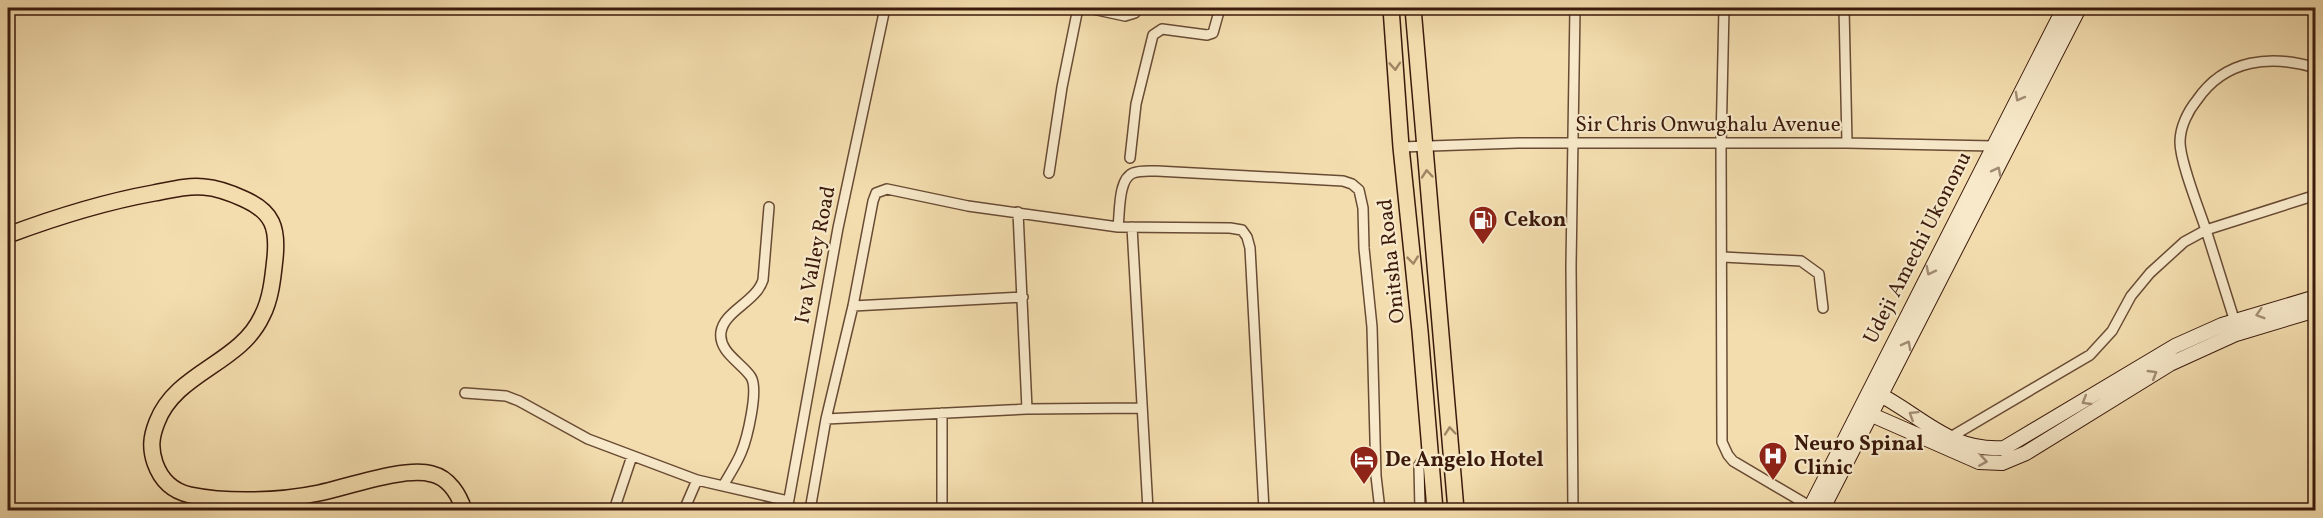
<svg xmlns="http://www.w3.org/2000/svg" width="2323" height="518" viewBox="0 0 2323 518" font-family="Vollkorn,serif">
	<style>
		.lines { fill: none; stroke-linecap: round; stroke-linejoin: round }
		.minor-casing { stroke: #694b34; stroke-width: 12 }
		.secondary-casing { stroke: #3b1a0c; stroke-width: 16 }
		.primary-casing { stroke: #3b1a0c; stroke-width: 18 }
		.minor { stroke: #f7e9ca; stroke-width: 9 }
		.secondary { stroke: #f7e9ca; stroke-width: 14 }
		.primary { stroke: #f3ddae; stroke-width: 15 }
		.oneway { stroke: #a08565 }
		.oneway2 { stroke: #a28c74 }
		.labels { text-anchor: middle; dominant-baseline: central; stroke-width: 4.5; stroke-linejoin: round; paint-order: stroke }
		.street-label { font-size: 21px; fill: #3b1a0c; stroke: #f7e9ca }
		.poi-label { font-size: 21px; font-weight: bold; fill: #3b1a0c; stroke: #f7e9ca; text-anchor: start }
	</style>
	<rect width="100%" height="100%" fill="#f3ddae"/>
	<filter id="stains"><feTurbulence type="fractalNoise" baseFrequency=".00333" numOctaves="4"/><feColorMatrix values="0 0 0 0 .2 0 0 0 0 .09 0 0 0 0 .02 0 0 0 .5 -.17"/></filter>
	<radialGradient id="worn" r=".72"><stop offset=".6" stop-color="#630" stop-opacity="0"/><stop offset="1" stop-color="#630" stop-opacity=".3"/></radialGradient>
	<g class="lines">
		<g class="minor-casing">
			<path id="minor" d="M1088,8L1125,16L1135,13
				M1724,8L1721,144L1722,442L1728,455L1733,461L1811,507
				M1844,8L1847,143
				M2316,68C2271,54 2225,59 2197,100C2188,111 2180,127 2180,142C2180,162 2199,209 2206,230L2316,195
				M1401,147L1518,143H1847L1993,146
				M1130,158L1136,104L1153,35L1162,29L1207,35L1213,33L1220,8
				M1049,173L1062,87L1078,8
				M1018,212L1027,409
				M1118,227C1120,212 1118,179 1133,173C1140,170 1150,171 1157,171L1343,181L1352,184L1359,190L1363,208L1364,248L1372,327L1376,476L1380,510
				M1132,227L1148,510
				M1723,257L1801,261L1819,274L1823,308
				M853,306L1023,297
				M465,393L506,396L519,401L588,439L697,480L788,501
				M942,413V510
				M826,419L1027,409L1142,408
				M1949,438L2090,355L2112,331L2131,296L2150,273L2184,242L2206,230L2235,322
				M723,486C729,475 736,465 741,453C747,439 759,390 751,377C742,363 718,352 721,332C724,311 756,302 763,280L769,207
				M614,510L632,456
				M684,510L697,480
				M787,510L838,228L885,8
				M810,510L826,419L853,306L873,201L876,193L887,189L968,206L1118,227L1230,228L1242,230L1247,237L1250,248L1264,510
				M1420,510L1419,465L1422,461L1431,460
				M1573,510L1571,266L1575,8
				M2311,510H2316"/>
		</g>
		<g class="secondary-casing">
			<path id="secondary" d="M1875,392C1921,415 1949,452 2004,448L2175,346L2222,325L2316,297
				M1865,412L1979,462L2002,463L2026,453L2170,364L2236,334L2316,310
				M1809,510L2064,8
				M1822,510L2079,8"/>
		</g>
		<g class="primary-casing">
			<path id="primary" d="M1391,8L1401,147L1420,331L1435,510
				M1413,8L1456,510
				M8,235C56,217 104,202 154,193C170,190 188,185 204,187C218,188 231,193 244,199C273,212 278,228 275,258C273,277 271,299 262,316C240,364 176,372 157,422C151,437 150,448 155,463C161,480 172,491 190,495C229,503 280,501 319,493C348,487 405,466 432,474C449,478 459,495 464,510"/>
		</g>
		<use href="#minor" class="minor"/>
		<use href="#secondary" class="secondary"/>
		<use href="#primary" class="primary"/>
	</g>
	<defs><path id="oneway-chevron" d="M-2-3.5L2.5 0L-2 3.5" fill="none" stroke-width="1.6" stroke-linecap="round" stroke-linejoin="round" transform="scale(1.5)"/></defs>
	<g class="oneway">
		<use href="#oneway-chevron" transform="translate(1395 66) rotate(86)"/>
		<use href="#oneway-chevron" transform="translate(1427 174) rotate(-95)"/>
		<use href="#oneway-chevron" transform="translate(1413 260) rotate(84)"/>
		<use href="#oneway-chevron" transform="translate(1450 431) rotate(-95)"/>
	</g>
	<g class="oneway2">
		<use href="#oneway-chevron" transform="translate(2019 97) rotate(119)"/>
		<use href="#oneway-chevron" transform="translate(1997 171) rotate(-63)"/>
		<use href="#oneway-chevron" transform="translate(1930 271) rotate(117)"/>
		<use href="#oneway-chevron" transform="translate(2260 314) rotate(163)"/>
		<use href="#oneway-chevron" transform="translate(1907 345) rotate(-62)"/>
		<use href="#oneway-chevron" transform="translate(2153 374) rotate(-31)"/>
		<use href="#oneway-chevron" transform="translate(2086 401) rotate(149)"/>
		<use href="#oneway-chevron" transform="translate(1913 415) rotate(-148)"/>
		<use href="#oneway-chevron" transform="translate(1983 461) rotate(9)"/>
	</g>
	<defs>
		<g id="fuel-pin" transform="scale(1.5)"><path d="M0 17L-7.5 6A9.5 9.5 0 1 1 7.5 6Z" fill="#8f2418" stroke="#f7e9ca"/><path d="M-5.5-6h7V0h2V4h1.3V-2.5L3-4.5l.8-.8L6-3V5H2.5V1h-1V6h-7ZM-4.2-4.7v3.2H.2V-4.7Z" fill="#fff"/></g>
		<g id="hospital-pin" transform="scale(1.5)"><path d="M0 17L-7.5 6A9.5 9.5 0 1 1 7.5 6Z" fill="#8f2418" stroke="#f7e9ca"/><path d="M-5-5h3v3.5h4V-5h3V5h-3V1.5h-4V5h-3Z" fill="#fff"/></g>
		<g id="hotel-pin" transform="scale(1.5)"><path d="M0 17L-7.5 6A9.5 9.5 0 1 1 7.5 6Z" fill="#8f2418" stroke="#f7e9ca"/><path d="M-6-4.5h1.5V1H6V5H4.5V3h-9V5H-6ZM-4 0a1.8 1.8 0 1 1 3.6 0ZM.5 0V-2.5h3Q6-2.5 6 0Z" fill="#fff"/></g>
	</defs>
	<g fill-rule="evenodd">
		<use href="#fuel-pin" x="1483" y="220"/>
		<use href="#hospital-pin" x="1773" y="456"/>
		<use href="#hotel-pin" x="1364" y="460"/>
	</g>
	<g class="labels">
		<g class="street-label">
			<text x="1708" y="125">Sir Chris Onwughalu Avenue</text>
			<text transform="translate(1918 248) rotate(-63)">Udeji Amechi Ukononu</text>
			<text transform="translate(816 255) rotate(-79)">Iva Valley Road</text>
			<text transform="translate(1392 261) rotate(-96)">Onitsha Road</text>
		</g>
		<g class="poi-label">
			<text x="1504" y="220">Cekon</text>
			<text x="1794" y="444">Neuro Spinal<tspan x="1794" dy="24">Clinic</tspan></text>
			<text x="1385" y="460">De Angelo Hotel</text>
		</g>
	</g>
	<rect width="2323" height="518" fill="none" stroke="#f3ddae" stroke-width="30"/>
	<rect x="9" y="9" width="2305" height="500" fill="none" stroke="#3b1a0c" stroke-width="3"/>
	<rect x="15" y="15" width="2293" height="488" fill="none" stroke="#3b1a0c" stroke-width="1.5"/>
	<rect width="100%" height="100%" filter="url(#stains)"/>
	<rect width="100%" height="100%" fill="url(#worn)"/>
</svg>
